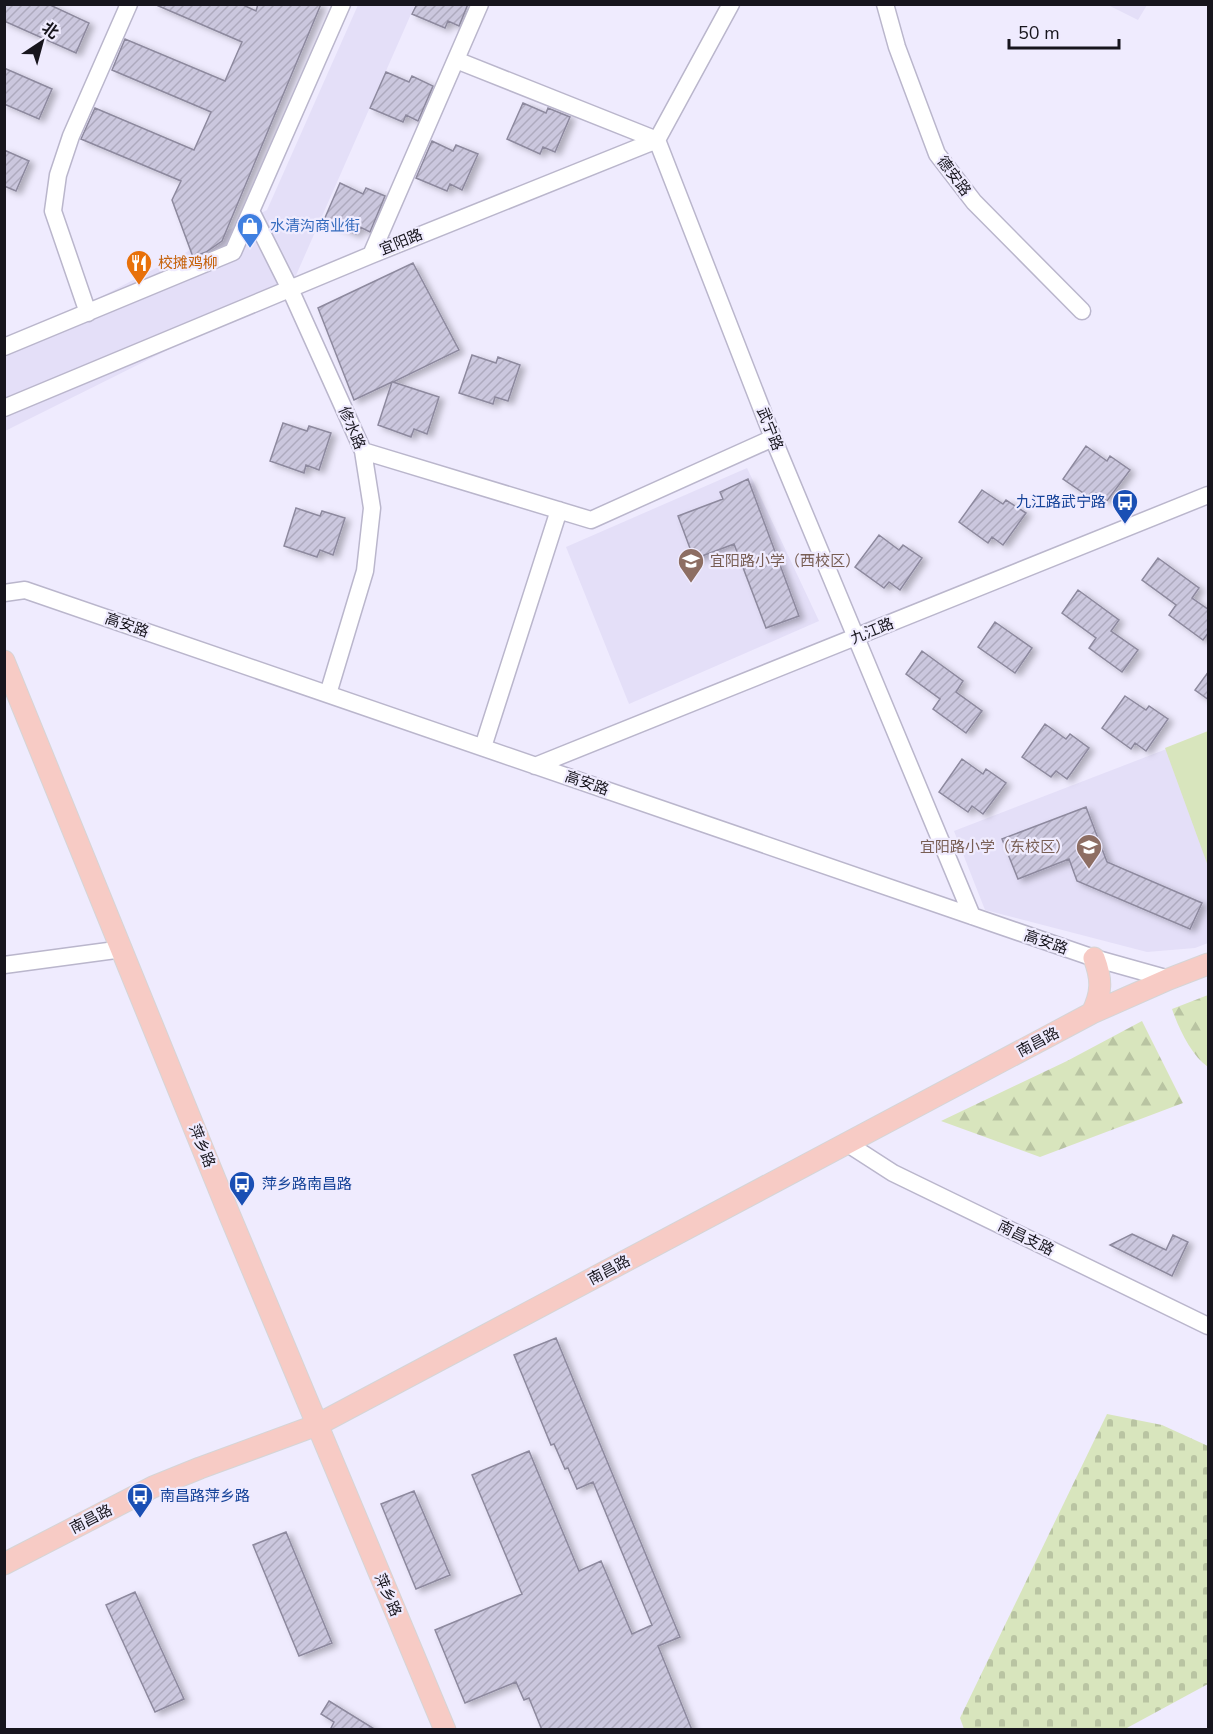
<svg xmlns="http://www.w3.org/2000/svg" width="1213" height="1734" viewBox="0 0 1213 1734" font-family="'Nunito Sans','Noto Sans SC',sans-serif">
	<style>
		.built { fill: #e4dff8 }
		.forest { fill: url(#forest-firs) }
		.cemetery { fill: url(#cemetery-stones) }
		.park { fill: #d8e5bd }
		.building { fill: url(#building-hatch); stroke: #8d899e; stroke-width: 1.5; filter: url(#shadow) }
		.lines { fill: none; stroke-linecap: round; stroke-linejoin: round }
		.minor-casing { stroke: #bab6cc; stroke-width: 19 }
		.major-casing { stroke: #d5d5d6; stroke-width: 23 }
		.minor { stroke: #fff; stroke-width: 16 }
		.major { stroke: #f7cbc5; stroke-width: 21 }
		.labels { text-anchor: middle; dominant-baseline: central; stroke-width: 4.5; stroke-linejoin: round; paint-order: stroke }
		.street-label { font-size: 15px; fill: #17151d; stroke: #efebfe }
		.shop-label { font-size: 15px; fill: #366cbe; stroke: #efebfe; text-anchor: start }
		.food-label { font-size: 15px; fill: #c56008; stroke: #efebfe; text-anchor: start }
		.transit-label { font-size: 15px; fill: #164399; stroke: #efebfe; text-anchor: start }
		.education-label { font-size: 15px; fill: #785e54; stroke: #efebfe; text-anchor: start }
	</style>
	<defs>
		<pattern id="forest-firs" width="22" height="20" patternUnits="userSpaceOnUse" patternTransform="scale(1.5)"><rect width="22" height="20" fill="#d8e5bd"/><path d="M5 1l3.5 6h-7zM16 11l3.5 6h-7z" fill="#b9c4a2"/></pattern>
		<pattern id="cemetery-stones" width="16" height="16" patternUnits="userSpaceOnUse" patternTransform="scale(1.5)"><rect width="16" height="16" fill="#d8e5bd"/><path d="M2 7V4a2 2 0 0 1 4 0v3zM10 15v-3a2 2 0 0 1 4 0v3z" fill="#b9c4a2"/></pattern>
		<pattern id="building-hatch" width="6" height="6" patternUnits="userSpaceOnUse" patternTransform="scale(1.5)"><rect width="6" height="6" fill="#cbc7de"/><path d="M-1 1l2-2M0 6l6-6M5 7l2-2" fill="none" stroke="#aeaabe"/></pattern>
		<filter id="shadow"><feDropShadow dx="5" dy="3" stdDeviation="3" flood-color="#0004"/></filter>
	</defs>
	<rect width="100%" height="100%" fill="#efebfe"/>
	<path class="built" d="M358,5H415L290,289L5,431V347L267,210Z
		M1108,5L1147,4V5L1138,20Z
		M747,468L819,621L629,704L566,547Z
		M1208,733V943L1195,948L1147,952L985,910L954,831Z"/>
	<path class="forest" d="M1208,995V1067C1191,1055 1179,1029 1172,1009Z
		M1142,1021L1183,1103L1040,1157L941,1121L1067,1061Z"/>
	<path class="cemetery" d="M1107,1414L1162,1425L1208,1446V1684L1125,1729H964L960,1718Z"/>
	<path class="park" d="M1208,731V866L1165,748Z"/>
	<path class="building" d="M4,4H48L89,23L76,53L4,21Z
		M154,4H241L256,11L258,4H321L222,241L206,252L193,257L172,200L181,181L81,139L95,108L194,150L211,112L112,70L125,39L225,81L242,42Z
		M417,4H468L459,26L448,21L445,28L412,14Z
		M4,68L52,89L39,119L4,104Z
		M386,72L409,82L412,76L433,86L418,121L406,115L403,122L370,108Z
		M523,103L546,113L548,108L570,117L555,152L543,147L540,154L507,139Z
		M432,141L453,151L456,145L478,154L462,190L450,184L447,191L416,178Z
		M4,150L29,161L16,191L4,186Z
		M340,183L363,194L366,188L385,196L370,232L360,227L356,234L324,220Z
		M413,263L459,350L393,382L439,397L427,434L414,429L411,437L378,425L392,382L354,400L318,308Z
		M472,355L496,363L498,357L520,365L508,401L495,397L493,404L459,393Z
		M283,423L307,431L309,426L331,433L319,470L306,465L304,473L270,461Z
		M1086,446L1107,461L1110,456L1130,470L1107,501L1096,493L1092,499L1063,479Z
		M748,479L799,616L766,628L734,544L694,559L678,516L723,499L720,492Z
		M982,490L1003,504L1006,500L1026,513L1003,545L992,537L988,543L959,522Z
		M296,508L320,516L322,511L345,518L333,555L320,550L317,557L284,546Z
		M879,535L899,550L903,545L922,558L900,590L889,582L884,588L855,567Z
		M1158,558L1199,588L1192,598L1209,610V632L1203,640L1169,615L1176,605L1142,580Z
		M1078,590L1119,620L1111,631L1138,650L1122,672L1089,648L1096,638L1062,613Z
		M995,622L1032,648L1015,673L978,647Z
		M922,651L963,681L956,692L982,711L966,733L933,709L940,699L906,674Z
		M1209,671V700L1195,690Z
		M1125,696L1146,710L1149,706L1168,719L1146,751L1135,743L1131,749L1102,728Z
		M1045,724L1066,739L1070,734L1089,748L1067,779L1056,771L1051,777L1022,757Z
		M962,759L983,774L986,769L1006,783L983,814L972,806L968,812L939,792Z
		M1086,807L1107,862L1202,903L1190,929L1077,881L1069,859L1018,879L1002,839Z
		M1132,1234L1166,1250L1173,1235L1188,1242L1172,1276L1110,1245Z
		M556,1338L680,1637L658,1646L692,1730H542L529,1698L524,1700L516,1682L465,1703L435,1630L522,1594L472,1475L529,1451L579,1571L601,1561L632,1634L652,1625L593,1482L577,1489L568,1468L565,1469L554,1444L551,1445L514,1355Z
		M414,1491L450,1575L416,1589L381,1504Z
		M286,1532L332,1643L299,1656L253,1545Z
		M135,1592L184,1699L155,1712L106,1605Z
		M329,1701L376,1730H330L334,1722L321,1714Z"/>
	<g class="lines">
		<g class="minor-casing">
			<path id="minor" d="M885,4L897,47L937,154L974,202L1082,311
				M456,60L657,140L773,438L972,916
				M251,211L290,289L363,451L372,508L365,571L328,694
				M371,255L480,4
				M88,313L53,211L58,175L71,136L129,4
				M4,347L233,252L342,4
				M4,408L371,255L657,140L731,4
				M363,451L591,520L773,438
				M4,593L25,590L1094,958L1169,979
				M483,747L559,510
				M535,766L1208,495
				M4,965L123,949
				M848,1144L893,1173L1208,1326"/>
		</g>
		<g class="major-casing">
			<path id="major" d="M4,661L230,1216L445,1730
				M1092,1013C1102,993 1102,979 1094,958
				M4,1564L153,1487L200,1468L317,1425L1092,1013L1169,979L1208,964"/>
		</g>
		<use href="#minor" class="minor"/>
		<use href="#major" class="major"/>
	</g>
	<defs>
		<g id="shop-pin" transform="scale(1.35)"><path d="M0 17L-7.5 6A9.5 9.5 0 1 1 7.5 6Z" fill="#3f7fe0" stroke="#efebfe"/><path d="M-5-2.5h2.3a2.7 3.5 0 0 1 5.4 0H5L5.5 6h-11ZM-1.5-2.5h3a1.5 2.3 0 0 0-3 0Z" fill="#fff"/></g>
		<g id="restaurant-pin" transform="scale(1.35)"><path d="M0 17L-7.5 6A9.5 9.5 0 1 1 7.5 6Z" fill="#e8710a" stroke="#efebfe"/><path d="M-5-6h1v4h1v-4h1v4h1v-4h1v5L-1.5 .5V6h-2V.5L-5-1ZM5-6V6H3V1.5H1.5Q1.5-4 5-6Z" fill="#fff"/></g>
		<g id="bus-pin" transform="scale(1.35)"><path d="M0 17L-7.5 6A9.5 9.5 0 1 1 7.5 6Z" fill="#1a4fb4" stroke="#efebfe"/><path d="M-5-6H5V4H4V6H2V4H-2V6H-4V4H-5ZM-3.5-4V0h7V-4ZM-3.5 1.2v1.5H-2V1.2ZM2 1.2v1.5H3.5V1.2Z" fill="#fff"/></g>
		<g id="school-pin" transform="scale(1.35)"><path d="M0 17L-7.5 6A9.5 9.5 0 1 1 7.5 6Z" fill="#8d6e63" stroke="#efebfe"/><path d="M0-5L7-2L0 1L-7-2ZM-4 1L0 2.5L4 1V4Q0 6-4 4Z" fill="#fff"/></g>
	</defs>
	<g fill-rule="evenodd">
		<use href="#shop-pin" x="250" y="226"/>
		<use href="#restaurant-pin" x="139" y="263"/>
		<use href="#bus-pin" x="1125" y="502"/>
		<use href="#school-pin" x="691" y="561"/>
		<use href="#school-pin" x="1089" y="847"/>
		<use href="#bus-pin" x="242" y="1184"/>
		<use href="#bus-pin" x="140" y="1496"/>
	</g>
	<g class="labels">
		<g class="street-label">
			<text transform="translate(954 176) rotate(53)">德安路</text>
			<text transform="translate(401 242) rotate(-22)">宜阳路</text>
			<text transform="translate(352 428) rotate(67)">修水路</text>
			<text transform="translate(770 429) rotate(68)">武宁路</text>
			<text transform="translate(127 625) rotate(19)">高安路</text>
			<text transform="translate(872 631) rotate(-22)">九江路</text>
			<text transform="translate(587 783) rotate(19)">高安路</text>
			<text transform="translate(1046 942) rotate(19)">高安路</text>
			<text transform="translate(1038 1042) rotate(-28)">南昌路</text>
			<text transform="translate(202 1146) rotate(68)">萍乡路</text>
			<text transform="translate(1026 1238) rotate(26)">南昌支路</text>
			<text transform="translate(609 1270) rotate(-28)">南昌路</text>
			<text transform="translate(91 1519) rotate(-27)">南昌路</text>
			<text transform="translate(388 1595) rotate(67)">萍乡路</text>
		</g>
		<g class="shop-label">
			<text x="270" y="226">水清沟商业街</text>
		</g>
		<g class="food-label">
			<text x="158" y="263">校摊鸡柳</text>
		</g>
		<g class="transit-label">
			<text x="1106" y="502" text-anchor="end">九江路武宁路</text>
			<text x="262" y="1184">萍乡路南昌路</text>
			<text x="160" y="1496">南昌路萍乡路</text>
		</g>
		<g class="education-label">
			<text x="710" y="561">宜阳路小学（西校区）</text>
			<text x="1070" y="847" text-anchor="end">宜阳路小学（东校区）</text>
		</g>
	</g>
	<rect width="1213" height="1734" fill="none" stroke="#17151d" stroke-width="12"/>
	<g transform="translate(42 42) rotate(36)" stroke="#efebfe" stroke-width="4.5" paint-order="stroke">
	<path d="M0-4.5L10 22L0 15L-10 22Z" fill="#17151d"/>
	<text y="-9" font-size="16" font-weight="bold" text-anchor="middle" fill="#17151d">北</text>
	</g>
	<path d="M1009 39v9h110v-9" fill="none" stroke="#17151d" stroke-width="3"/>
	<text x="1018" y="39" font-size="18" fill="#17151d" stroke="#efebfe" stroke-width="4.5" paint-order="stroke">50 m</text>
</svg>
